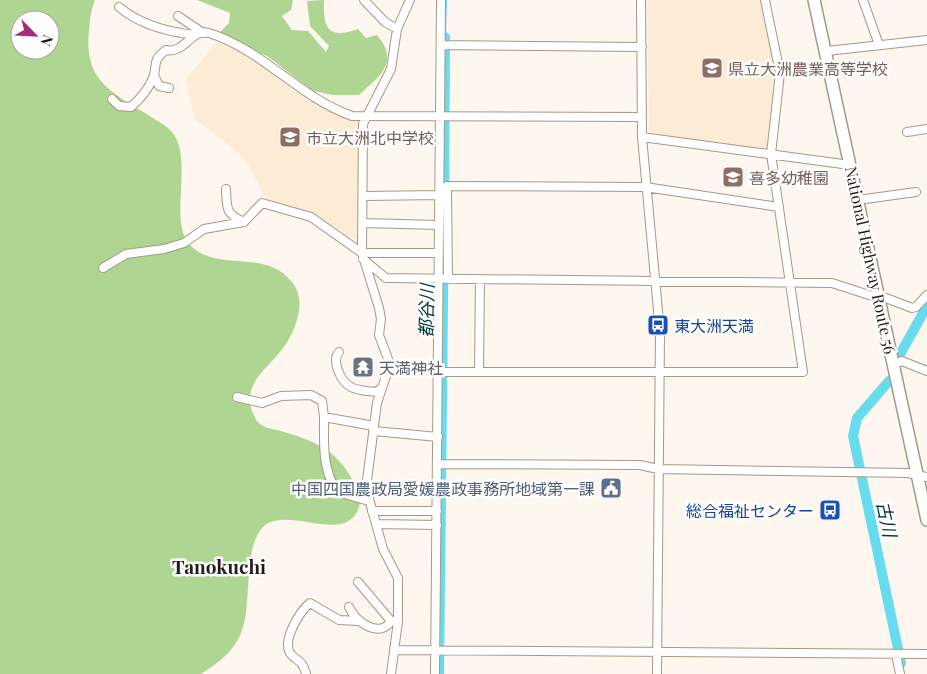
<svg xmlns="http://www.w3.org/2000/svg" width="927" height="674" viewBox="0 0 927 674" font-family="'Playfair Display','Noto Sans JP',serif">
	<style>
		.built { fill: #fcebd5 }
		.green { fill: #afd592; fill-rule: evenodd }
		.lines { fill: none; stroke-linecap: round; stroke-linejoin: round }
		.stream { stroke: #68dcef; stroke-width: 2 }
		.river { stroke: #68dcef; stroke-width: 10 }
		.minor-casing { stroke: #a79884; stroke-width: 10 }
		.highway-casing { stroke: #a79884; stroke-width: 14 }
		.minor { stroke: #fff; stroke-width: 8 }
		.highway { stroke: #fff; stroke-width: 11 }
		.labels { text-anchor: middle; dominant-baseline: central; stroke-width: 5; stroke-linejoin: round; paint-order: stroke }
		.education-label { font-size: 16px; fill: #785e54; stroke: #fff; text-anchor: start }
		.street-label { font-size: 16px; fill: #231d15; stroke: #fff }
		.transit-label { font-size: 16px; fill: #164399; stroke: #fff; text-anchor: start }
		.worship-label { font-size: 16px; fill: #5b616d; stroke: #fff; text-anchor: start }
		.service-label { font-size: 16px; fill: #4e5e75; stroke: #fff; text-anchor: end }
		.water-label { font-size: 18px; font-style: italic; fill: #00373f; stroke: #fff }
		.quarter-label { font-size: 19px; font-weight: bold; fill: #231d15; stroke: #fff }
	</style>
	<rect width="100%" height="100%" fill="#fef7ef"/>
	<path class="built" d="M647,0H763L779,80L769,151L649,134Z
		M217,42L251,57L343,116L361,121L359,242L312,213L266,199L247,163L235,150L194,118L186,79Z"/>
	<path class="green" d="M0,0H95C91,10 90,19 89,30C84,78 107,90 145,113C155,120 168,125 175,136C192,166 168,225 191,246C219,273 264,248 291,281C308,300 296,329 284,347C270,367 242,382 252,411C254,414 255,419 257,421C262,428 273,429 281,431C325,444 342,454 361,497C355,554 287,501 262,528C254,538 251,551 250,564C244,618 254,642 201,674H0ZM20,20H50V50H20Z
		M197,0H293L291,10L282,16L292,30L308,31L326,52L329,46L310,26L307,1L324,0C323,27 327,40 358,29L366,38L377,35C400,62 380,76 359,95H333L313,91L267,56L242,47L218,34L229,23L230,13Z"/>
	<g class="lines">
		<path class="stream" d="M445,37L446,0"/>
		<path class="river" d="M444,196L445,37
			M899,356L927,306
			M889,381L857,418L853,436L901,663
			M439,674L444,211"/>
		<g class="minor-casing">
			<path id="minor" d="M364,0L385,22L397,29
				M641,0L642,137L660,332L657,674
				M863,0L879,45
				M119,7C139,24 168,32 195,35
				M178,16L203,33
				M441,45L642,47
				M827,51L927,40
				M154,75L159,86L169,88
				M112,99L119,106L131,107C140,99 148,90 153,78C158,65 151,61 166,50C185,54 191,28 209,33C263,50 300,98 352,116L642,117
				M907,132L927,129
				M642,137L850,165
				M226,189C227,208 225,214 244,222
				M364,196L440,195
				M858,200L916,192
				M363,223L439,225
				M363,259L386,278L832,283L872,296L886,298L912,308L916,307L927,295
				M103,268L126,254L164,249L184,243L204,229L244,222L262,203L311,217L362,253H439
				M448,279L447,186L645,187L779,207
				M339,352C331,361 341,382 351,387C358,391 369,391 376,392L382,388
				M894,364L902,361L927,371
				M438,372H803L771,154L780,73L765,0
				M479,372L480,279
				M237,397L262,403L281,396L311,395L322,401L324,417L374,426
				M324,417C324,444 322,469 337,492L369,501
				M374,431L438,437
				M437,464L640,465L658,469L908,473L927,477
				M372,511H437
				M376,524L437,525
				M358,582L391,621H398
				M349,607C355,622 380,639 391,621
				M395,650L927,654
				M896,654L900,674
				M306,674C302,658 296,662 290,653C282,640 300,611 310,603L339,620L358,621
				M391,674L398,621V578L383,549L366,488L377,403L388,370V359L379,335L381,319L379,308L362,253L363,124L391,69L397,29L410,0
				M435,674L441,0"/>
		</g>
		<g class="highway-casing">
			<path id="highway" d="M814,0L927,520"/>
		</g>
		<use href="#minor" class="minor"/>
		<use href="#highway" class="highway"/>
	</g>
	<defs>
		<g id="school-square" transform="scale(1.125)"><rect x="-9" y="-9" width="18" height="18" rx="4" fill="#8d6e63" stroke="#fff"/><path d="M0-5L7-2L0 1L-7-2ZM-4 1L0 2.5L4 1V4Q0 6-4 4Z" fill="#fff"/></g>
		<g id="bus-square" transform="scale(1.125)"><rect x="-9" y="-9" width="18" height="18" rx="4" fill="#1a4fb4" stroke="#fff"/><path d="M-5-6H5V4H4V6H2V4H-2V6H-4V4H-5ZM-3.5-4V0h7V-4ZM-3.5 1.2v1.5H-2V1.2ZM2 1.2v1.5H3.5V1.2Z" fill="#fff"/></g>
		<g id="temple-square" transform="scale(1.125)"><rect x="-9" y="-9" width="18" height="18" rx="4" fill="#6b7280" stroke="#fff"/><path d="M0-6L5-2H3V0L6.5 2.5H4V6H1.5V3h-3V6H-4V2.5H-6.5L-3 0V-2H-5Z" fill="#fff"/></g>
		<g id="civic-square" transform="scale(1.125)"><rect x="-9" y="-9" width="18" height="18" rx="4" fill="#5c6f8a" stroke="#fff"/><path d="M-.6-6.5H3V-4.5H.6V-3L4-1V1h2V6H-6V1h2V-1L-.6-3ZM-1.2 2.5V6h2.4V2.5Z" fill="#fff"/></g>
	</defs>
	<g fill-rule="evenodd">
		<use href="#school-square" x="712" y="68"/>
		<use href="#school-square" x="290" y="137"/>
		<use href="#school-square" x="733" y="177"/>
		<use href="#bus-square" x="658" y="325"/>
		<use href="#temple-square" x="363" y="367"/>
		<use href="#civic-square" x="611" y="488"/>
		<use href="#bus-square" x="830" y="510"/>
	</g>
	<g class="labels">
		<g class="education-label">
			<text x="728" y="68">県立大洲農業高等学校</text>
			<text x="306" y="137">市立大洲北中学校</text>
			<text x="749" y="177">喜多幼稚園</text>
		</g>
		<g class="street-label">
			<text transform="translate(871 260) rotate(78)">National Highway Route 56</text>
		</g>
		<g class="transit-label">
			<text x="674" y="325">東大洲天満</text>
			<text x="814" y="510" text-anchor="end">総合福祉センター</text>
		</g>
		<g class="worship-label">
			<text x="379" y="367">天満神社</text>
		</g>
		<g class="service-label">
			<text x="595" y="488">中国四国農政局愛媛農政事務所地域第一課</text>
		</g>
		<g class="water-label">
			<text transform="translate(426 311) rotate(-89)">都谷川</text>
			<text transform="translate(887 519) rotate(78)">古川</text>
		</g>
		<g class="quarter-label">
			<text x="219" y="566">Tanokuchi</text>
		</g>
	</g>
	<g transform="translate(35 35) rotate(114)"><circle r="24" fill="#ffffff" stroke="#a7a5a1"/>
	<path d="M0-4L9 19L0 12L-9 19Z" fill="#a82a7b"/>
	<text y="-8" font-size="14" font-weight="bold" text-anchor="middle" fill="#231d15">N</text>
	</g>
</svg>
